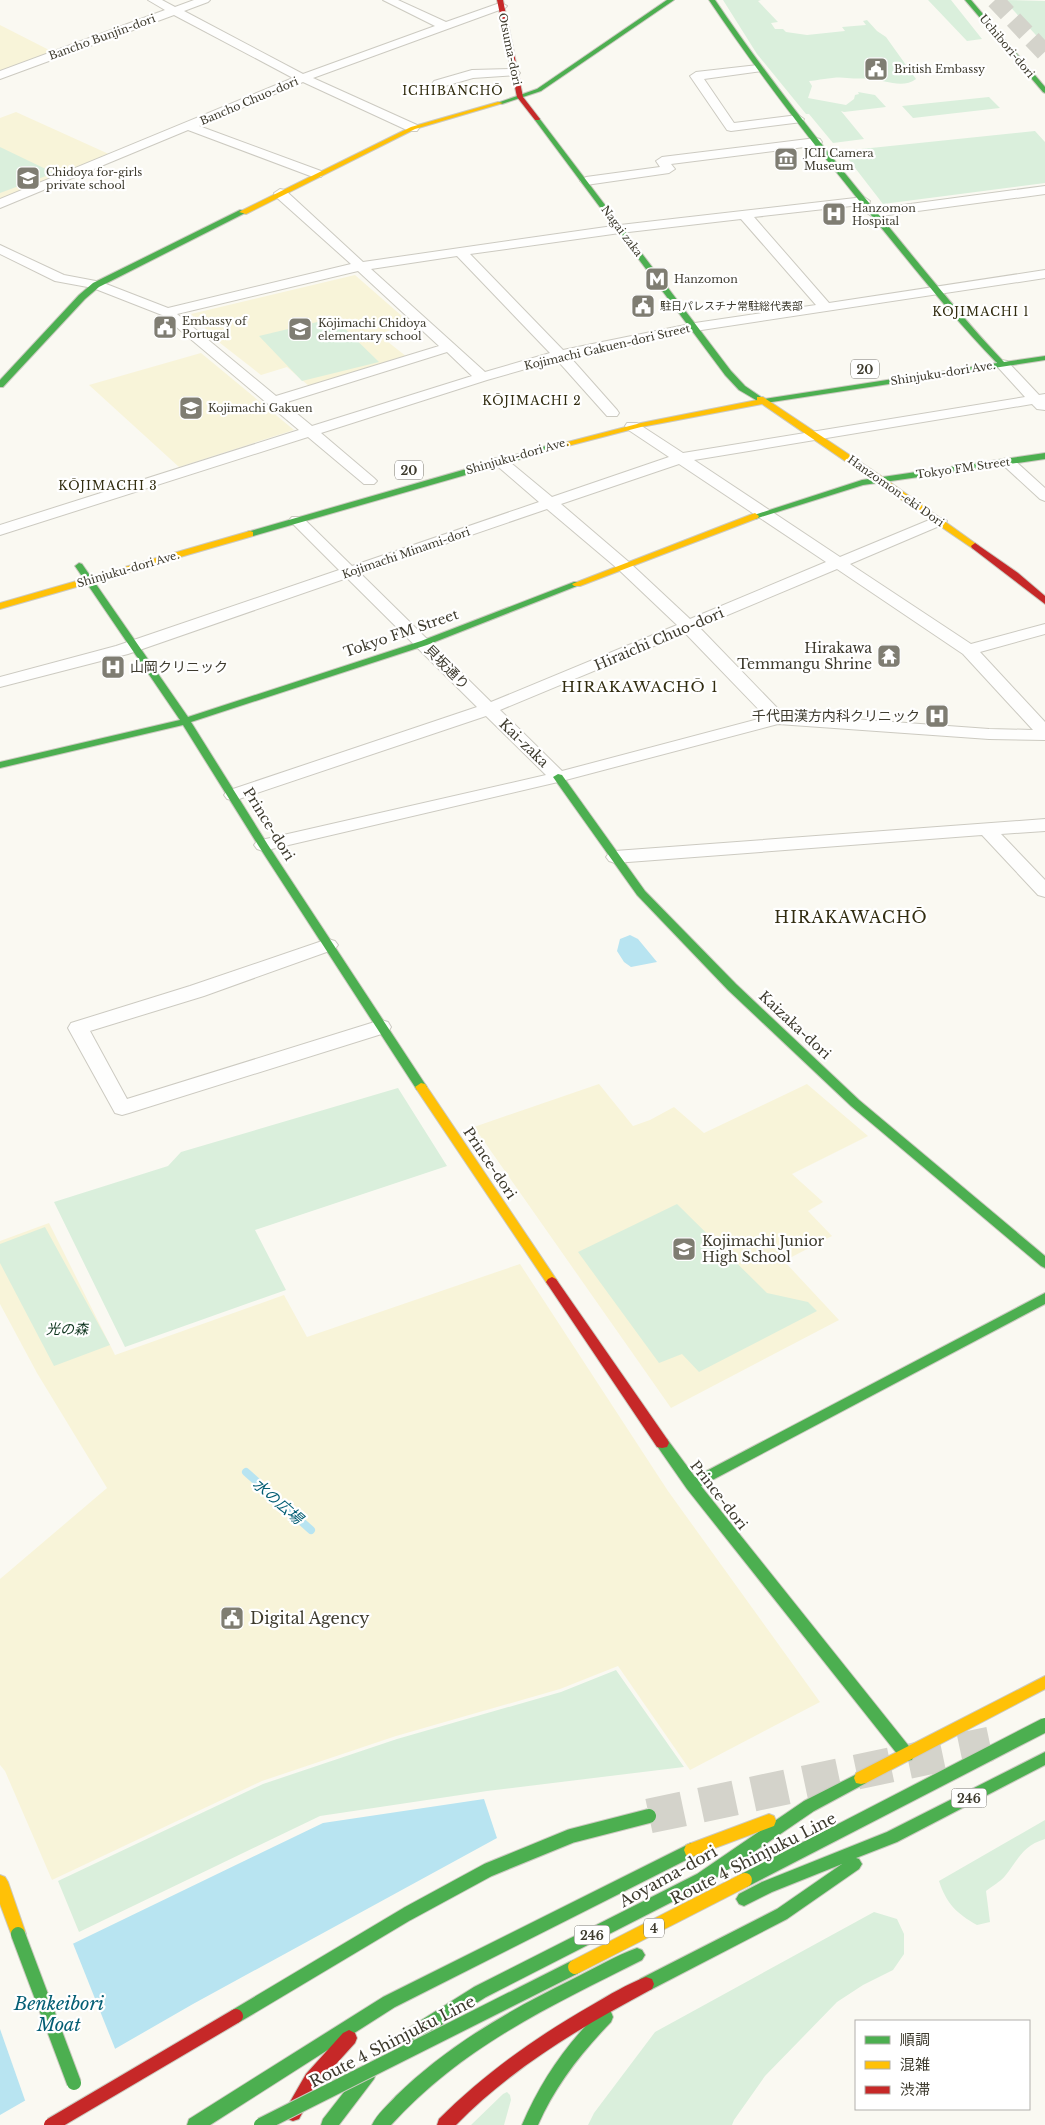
<svg xmlns="http://www.w3.org/2000/svg" width="1045" height="2125" viewBox="0 0 1045 2125" font-family="'Libre Baskerville','Noto Sans JP',serif">
	<style>
		.built { fill: #f8f4d9 }
		.green { fill: #daefdc }
		.water { fill: #b8e4f1 }
		.pier { fill: #faf9f2 }
		.lines { fill: none; stroke-linecap: round; stroke-linejoin: round }
		.stream { stroke: #b8e4f1; stroke-width: 8 }
		.highway-tunnel-far1 { stroke: #d4d3cb; stroke-width: 18; stroke-dasharray: 18 9; stroke-linecap: butt }
		.highway-tunnel { stroke: #d4d3cb; stroke-width: 35; stroke-dasharray: 35 18; stroke-linecap: butt }
		.street-casing { stroke: #cccac1; stroke-width: 2 }
		.fast-casing { stroke: #cccac1; stroke-width: 2 }
		.slow-casing { stroke: #cccac1; stroke-width: 2 }
		.jam-casing { stroke: #cccac1; stroke-width: 2 }
		.street { fill: #fefefd; fill-rule: evenodd }
		.fast { fill: #4caf50; fill-rule: evenodd }
		.slow { fill: #ffc107; fill-rule: evenodd }
		.jam { fill: #c62828; fill-rule: evenodd }
		.fast-bridge-casing { stroke: #cccac1; stroke-width: 16; stroke-linecap: butt }
		.slow-bridge-casing { stroke: #cccac1; stroke-width: 16; stroke-linecap: butt }
		.jam-bridge-casing { stroke: #cccac1; stroke-width: 16; stroke-linecap: butt }
		.fast-bridge { stroke: #4caf50; stroke-width: 14 }
		.slow-bridge { stroke: #ffc107; stroke-width: 14 }
		.jam-bridge { stroke: #c62828; stroke-width: 14 }
		.labels { text-anchor: middle; dominant-baseline: central; stroke-width: 4.5; stroke-linejoin: round; paint-order: stroke }
		.far-street-label { font-size: 11px; fill: #3d3a2d; stroke: #fff }
		.far-poi-label { font-size: 11px; fill: #3d3a2d; stroke: #fff; text-anchor: start }
		.far-neighbourhood-label { font-size: 12px; letter-spacing: 1px; fill: #312c0f; stroke: #fff }
		.shield { fill: #fff; stroke: #77756c; stroke-width: 1 }
		.shield-label { font-size: 12px; font-weight: bold; fill: #3d3a2d }
		.street-label { font-size: 14px; fill: #3d3a2d; stroke: #fff }
		.poi-label { font-size: 14px; fill: #3d3a2d; stroke: #fff; text-anchor: end }
		.park-label { font-size: 14px; font-style: italic; fill: #0d341d; stroke: #fff }
		.neighbourhood-label { font-size: 15px; letter-spacing: 1px; fill: #312c0f; stroke: #fff }
		.water-label { font-size: 15px; font-style: italic; fill: #045e74; stroke: #fff }
		.quarter-label { font-size: 16px; letter-spacing: 1px; fill: #312c0f; stroke: #fff }
		.near-poi-label { font-size: 16px; fill: #3d3a2d; stroke: #fff; text-anchor: start }
		.near-street-label { font-size: 16px; fill: #3d3a2d; stroke: #fff }
		.near-water-label { font-size: 18px; font-style: italic; fill: #045e74; stroke: #fff }
	</style>
	<rect width="100%" height="100%" fill="#faf9f2"/>
	<path class="built" d="M0,25L53,52L0,71Z
		M16,112L111,155L0,201V118Z
		M355,275L411,324L378,334L407,357L309,386L287,367L261,375L220,343L191,314Z
		M201,353L294,430L179,467L89,385Z
		M599,1084L633,1126L650,1120L674,1107L704,1133L807,1084L868,1136L792,1174L823,1202L808,1211L832,1236L784,1261L839,1320L671,1408L474,1127Z
		M49,1223L115,1355L284,1295L307,1337L520,1264L668,1491L820,1702L690,1770L618,1666L560,1689L396,1736L262,1781L52,1880L5,1771L0,1765V1579L107,1488L37,1373L0,1304V1241Z"/>
	<path class="green" d="M723,0H761L758,1L778,22L771,23L775,29H783L786,32L807,35L845,31L842,27L866,25L863,21L867,20L877,31L886,37L916,79C903,89 884,80 870,79C862,78 856,79 847,78C836,76 820,80 809,81L812,86L808,98L846,105L854,99L855,95L859,94L858,92L875,95L886,107L844,112L841,111L864,139L833,143L809,114H806L757,54Z
		M928,0H951L982,39L967,41Z
		M1004,0L1045,1V45Z
		M989,97L1000,108L913,118L902,106Z
		M1035,131L1045,142V183L883,204L842,151Z
		M0,147L54,173L0,193Z
		M334,318L379,362L302,381L259,336Z
		M398,1088L447,1166L255,1230L286,1290L125,1347L54,1202L168,1166L181,1152Z
		M677,1204L767,1293L808,1302L817,1311L699,1372L682,1354L659,1363L578,1252Z
		M45,1227L110,1345L54,1366L0,1263V1244Z
		M616,1670L684,1767L487,1791L320,1816L79,1932L58,1881L263,1784L397,1739L561,1692Z
		M1045,1820V1839C1022,1846 1019,1859 1005,1876C1000,1882 992,1886 986,1891L990,1922L977,1925C957,1914 946,1903 939,1881Z
		M874,1912L897,1919L904,1934V1954L893,1970L863,1985L837,2002L765,2076L734,2120L732,2125H588L594,2113L655,2032Z
		M507,2092L510,2095L511,2100L504,2125H471L503,2094Z"/>
	<path class="water" d="M630,935L638,939L657,962L631,967L624,962L617,951L620,939Z
		M484,1799L497,1838L193,2004L0,2115V1979L323,1823Z"/>
	<path class="pier" d="M72,1941L116,2051L26,2103L0,2029V1976Z"/>
	<g class="lines">
		<path class="stream" d="M246,1472L311,1530"/>
		<path class="highway-tunnel-far1" d="M995,0L1045,53"/>
		<path class="highway-tunnel" d="M649,1816L990,1744"/>
		<g class="street-casing">
			<path id="street" d="M148,0H162L175,7L194,0H210L208,2L184,11L303,74L435,26L383,0H398L446,22L497,4L501,3L507,6L505,8L313,78L417,125L419,128L417,131H409L303,82L199,126L321,171L323,174L321,177H313L188,130L0,208V199L293,78L174,15L0,79V71L165,10Z
				M758,65L762,67L764,69L762,71L704,79L734,123L798,115L804,119L802,122L731,131L727,130L690,76L696,72Z
				M514,69L518,71L520,73L518,75L473,78L438,88L432,84L434,81L472,70Z
				M816,138L820,139L822,142L820,145L671,164L675,169L669,173L586,185L580,181L586,177L660,167L656,161L662,157Z
				M1045,186V194L873,217L867,213L873,209Z
				M280,189L285,190L363,262L620,225L864,197L870,201L869,204L754,217L829,303L1045,270V278L695,331L570,357L617,410L619,413L617,416H607L557,360L487,380L321,433L374,478L377,481L374,484H364L308,437L0,535V525L299,430L162,315L93,288L55,281L0,254V245L64,275L101,282L168,308L351,264L275,196L274,193ZM741,219L816,305L695,323L563,350L470,254L620,233ZM457,256L550,353L485,372L371,269ZM358,271L439,346L276,396L177,314ZM447,352L472,376L312,426L284,403Z
				M1002,360L1007,361L1039,395L1045,394V410L1037,409L1032,404L694,460L840,557L934,518H944L947,521L944,524L850,564L971,644L1045,624V634L980,652L1045,722V740L989,739L778,724L558,782L263,851L257,849L254,845L257,841L546,775L486,716L239,799L233,800L227,799L224,795L227,791L477,707L347,578L128,654L0,687V677L116,646L339,570L289,520L292,517H302L352,566L539,502L495,464L493,461L495,458H505L552,497L669,457L627,429L625,426L627,423H637L683,453L1025,397L995,364L997,361ZM679,464L826,562L690,619L630,563L561,504ZM547,509L618,569L677,625L491,702L360,573ZM837,569L963,654L1033,730L989,729L783,714L699,627ZM685,633L766,717L562,771L500,710Z
				M1008,458L1013,459L1045,488V501L1040,499L1003,465L1001,462L1003,459Z
				M1045,819V831L1001,834L1045,880V897L1038,895L982,835L615,863L609,861L606,857L609,853L615,851Z
				M328,939L335,941L338,945L335,949L204,996L90,1031L127,1099L381,1020L388,1022L391,1027L388,1032L129,1113L122,1115L115,1113L68,1028L71,1023L190,986Z"/>
		</g>
		<g class="fast-casing">
			<path id="fast" d="M667,0H674L541,91L502,104L497,103L537,89Z
				M709,0H715C770,81 831,157 893,232C929,276 965,321 1004,362L1045,356V360L759,404L755,402L756,400L739,390L725,375L535,120V118H539L731,371L745,386L764,399L997,363C958,323 923,279 888,236C825,159 764,82 709,0Z
				M965,0H971L1045,87V93L1043,92Z
				M240,210L247,212L99,287L85,299L3,387H0V380L79,295L93,283Z
				M560,442L564,445L563,447L253,536H247L246,534L247,532Z
				M1045,453V459L863,485L758,518L755,519L751,516L862,480Z
				M79,563L82,564L188,717L421,641L574,582H580L582,584L427,645L191,722L268,845L425,1084L427,1087L425,1090H417L258,845L183,725L0,768V762L180,720L75,566Z
				M558,774L562,775L645,891L736,984L859,1100L1045,1256V1268L1041,1266L851,1106L728,990L637,895L553,777Z
				M1045,1293V1304L701,1486L912,1750L914,1755L912,1760L907,1761L902,1760L687,1489L655,1443L657,1439L662,1438L667,1439L695,1477Z
				M1045,1752V1765L897,1842L856,1858L859,1859L862,1864L859,1869L787,1919L652,1989L646,1991L640,1989L638,1984L640,1979L777,1909L842,1864L772,1892L744,1906L739,1904L736,1899L739,1894L762,1882L887,1832Z
				M861,1772L866,1773L868,1778L866,1783L814,1811L707,1884L486,1997L413,2043L407,2046L401,2043L399,2038L401,2033L474,1987L697,1874L804,1801Z
				M691,1843L696,1845L698,1850L696,1855L395,2007L210,2125H187L189,2119L383,1997Z
				M637,1948L642,1950L645,1955L642,1960C549,2007 463,2046 391,2125H372C377,2114 388,2105 396,2096C447,2046 508,2011 571,1980C593,1969 615,1956 637,1948Z
				M605,2010L611,2012L613,2017L611,2022C581,2053 555,2086 538,2125H522C537,2090 556,2059 582,2030C589,2023 596,2013 605,2010Z
				M368,2066L374,2069L376,2074L374,2079L339,2125H321L323,2119L362,2069Z"/>
		</g>
		<g class="slow-casing">
			<path id="slow" d="M498,102L503,103L415,129L246,214L239,212L411,127Z
				M757,397H763L884,478L979,546L975,549L972,548L762,404L641,427L560,448L556,445L641,423L757,400Z
				M755,513L759,516L758,518L580,586H574L572,584Z
				M250,531L253,532V536L0,609V603Z
				M421,1083L425,1084L556,1279L558,1282L556,1285H548L417,1090L415,1087Z
				M1045,1676V1689L866,1783L861,1784L856,1783L854,1778L856,1773Z
				M769,1814L774,1816L776,1821L774,1826L691,1857L686,1855L684,1850L686,1845Z
				M0,1875L5,1877L8,1882L26,1934L23,1939L18,1941L13,1939L0,1904Z"/>
		</g>
		<g class="jam-casing">
			<path id="jam" d="M497,0H503L523,97L540,119L539,120H535L517,97Z
				M975,543L1018,573L1045,596V604L972,548L971,546Z
				M552,1277L556,1279L667,1439L669,1443L667,1447L662,1448L657,1447L548,1285L546,1282L548,1279Z
				M646,1977L652,1979L654,1984L652,1989C581,2027 513,2067 456,2125H437L439,2119C485,2073 536,2037 592,2005C609,1995 627,1984 646,1977Z
				M349,2030L355,2033L357,2038L355,2043L318,2084L299,2119L293,2121L287,2119L285,2113L287,2107L306,2074L343,2033Z"/>
		</g>
		<use href="#street" class="street"/>
		<use href="#fast" class="fast"/>
		<use href="#slow" class="slow"/>
		<use href="#jam" class="jam"/>
		<g class="fast-bridge-casing">
			<path id="fast-bridge" d="M745,1880L1045,1725
				M18,1934L74,2083
				M236,2016L407,1914L488,1870L571,1836L649,1816
				M261,2125L575,1967"/>
		</g>
		<g class="slow-bridge-casing">
			<path id="slow-bridge" d="M575,1967L745,1880"/>
		</g>
		<g class="jam-bridge-casing">
			<path id="jam-bridge" d="M51,2125L236,2016"/>
		</g>
		<use href="#fast-bridge" class="fast-bridge"/>
		<use href="#slow-bridge" class="slow-bridge"/>
		<use href="#jam-bridge" class="jam-bridge"/>
	</g>
	<defs>
		<g id="civic-square" transform="scale(1.25)"><rect x="-9" y="-9" width="18" height="18" rx="4" fill="#7f7d72" stroke="#fff"/><path d="M-.6-6.5H3V-4.5H.6V-3L4-1V1h2V6H-6V1h2V-1L-.6-3ZM-1.2 2.5V6h2.4V2.5Z" fill="#fff"/></g>
		<g id="museum-square" transform="scale(1.25)"><rect x="-9" y="-9" width="18" height="18" rx="4" fill="#7f7d72" stroke="#fff"/><path d="M0-6L6-3V-2H-6V-3ZM-5-1h2V3h-2ZM-1-1h2V3h-2ZM3-1h2V3H3ZM-6 4H6V6H-6Z" fill="#fff"/></g>
		<g id="school-square" transform="scale(1.25)"><rect x="-9" y="-9" width="18" height="18" rx="4" fill="#7f7d72" stroke="#fff"/><path d="M0-5L7-2L0 1L-7-2ZM-4 1L0 2.5L4 1V4Q0 6-4 4Z" fill="#fff"/></g>
		<g id="hospital-square" transform="scale(1.25)"><rect x="-9" y="-9" width="18" height="18" rx="4" fill="#7f7d72" stroke="#fff"/><path d="M-5-5h3v3.5h4V-5h3V5h-3V1.5h-4V5h-3Z" fill="#fff"/></g>
		<g id="metro-square" transform="scale(1.25)"><rect x="-9" y="-9" width="18" height="18" rx="4" fill="#7f7d72" stroke="#fff"/><path d="M-5.5 5V-5H-3L0 0L3-5H5.5V5H3V-.5L0 4L-3-.5V5Z" fill="#fff"/></g>
		<g id="temple-square" transform="scale(1.25)"><rect x="-9" y="-9" width="18" height="18" rx="4" fill="#7f7d72" stroke="#fff"/><path d="M0-6L5-2H3V0L6.5 2.5H4V6H1.5V3h-3V6H-4V2.5H-6.5L-3 0V-2H-5Z" fill="#fff"/></g>
	</defs>
	<g fill-rule="evenodd">
		<use href="#civic-square" x="876" y="69"/>
		<use href="#museum-square" x="786" y="159"/>
		<use href="#school-square" x="28" y="178"/>
		<use href="#hospital-square" x="834" y="214"/>
		<use href="#metro-square" x="657" y="279"/>
		<use href="#civic-square" x="643" y="306"/>
		<use href="#civic-square" x="165" y="327"/>
		<use href="#school-square" x="300" y="329"/>
		<use href="#school-square" x="191" y="408"/>
		<use href="#temple-square" x="889" y="656"/>
		<use href="#hospital-square" x="113" y="667"/>
		<use href="#hospital-square" x="937" y="716"/>
		<use href="#school-square" x="684" y="1249"/>
		<use href="#civic-square" x="232" y="1618"/>
	</g>
	<g class="labels">
		<g class="far-street-label">
			<text transform="translate(102 37) rotate(-20)">Bancho Bunjin-dori</text>
			<text transform="translate(1007 46) rotate(50)">Uchibori-dori</text>
			<text transform="translate(510 49) rotate(78)">Otsuma-dori</text>
			<text transform="translate(249 101) rotate(-23)">Bancho Chuo-dori</text>
			<text transform="translate(622 231) rotate(53)">Nagai zaka</text>
			<text transform="translate(607 347) rotate(-13)">Kojimachi Gakuen-dori Street</text>
			<text transform="translate(943 373) rotate(-9)">Shinjuku-dori Ave.</text>
			<text transform="translate(517 456) rotate(-16)">Shinjuku-dori Ave.</text>
			<text transform="translate(963 468) rotate(-8)">Tokyo FM Street</text>
			<text transform="translate(896 491) rotate(35)">Hanzomon-eki Dori</text>
			<text transform="translate(406 553) rotate(-19)">Kojimachi Minami-dori</text>
			<text transform="translate(128 569) rotate(-16)">Shinjuku-dori Ave.</text>
		</g>
		<g class="far-poi-label">
			<text x="894" y="69">British Embassy</text>
			<text x="804" y="153">JCII Camera<tspan x="804" dy="13">Museum</tspan></text>
			<text x="46" y="172">Chidoya for-girls<tspan x="46" dy="13">private school</tspan></text>
			<text x="852" y="208">Hanzomon<tspan x="852" dy="13">Hospital</tspan></text>
			<text x="674" y="279">Hanzomon</text>
			<text x="660" y="306">駐日パレスチナ常駐総代表部</text>
			<text x="182" y="321">Embassy of<tspan x="182" dy="13">Portugal</tspan></text>
			<text x="318" y="323">Kōjimachi Chidoya<tspan x="318" dy="13">elementary school</tspan></text>
			<text x="208" y="408">Kojimachi Gakuen</text>
		</g>
		<g class="far-neighbourhood-label">
			<text x="453" y="90">ICHIBANCHŌ</text>
			<text x="981" y="311">KOJIMACHI 1</text>
			<text x="532" y="400">KŌJIMACHI 2</text>
			<text x="108" y="485">KŌJIMACHI 3</text>
		</g>
		<g class="shield">
			<rect x="851" y="359.5" width="28" height="19" rx="4"/>
			<rect x="395" y="460.5" width="28" height="19" rx="4"/>
			<rect x="951.5" y="1788.5" width="35" height="19" rx="4"/>
			<rect x="644" y="1918.5" width="20" height="19" rx="4"/>
			<rect x="574.5" y="1925.5" width="35" height="19" rx="4"/>
		</g>
		<g class="shield-label">
			<text x="865" y="369">20</text>
			<text x="409" y="470">20</text>
			<text x="969" y="1798">246</text>
			<text x="654" y="1928">4</text>
			<text x="592" y="1935">246</text>
		</g>
		<g class="street-label">
			<text transform="translate(401 633) rotate(-19)">Tokyo FM Street</text>
			<text transform="translate(659 639) rotate(-23)">Hiraichi Chuo-dori</text>
			<text transform="translate(447 667) rotate(45)">貝坂通り</text>
			<text transform="translate(524 743) rotate(44)">Kai-zaka</text>
			<text transform="translate(269 824) rotate(58)">Prince-dori</text>
			<text transform="translate(795 1025) rotate(43)">Kaizaka-dori</text>
			<text transform="translate(490 1163) rotate(56)">Prince-dori</text>
			<text transform="translate(719 1495) rotate(52)">Prince-dori</text>
		</g>
		<g class="poi-label">
			<text x="872" y="648">Hirakawa<tspan x="872" dy="16">Temmangu Shrine</tspan></text>
			<text x="130" y="667" text-anchor="start">山岡クリニック</text>
			<text x="920" y="716">千代田漢方内科クリニック</text>
			<text x="702" y="1241" text-anchor="start">Kojimachi Junior<tspan x="702" dy="16">High School</tspan></text>
		</g>
		<g class="park-label">
			<text x="67" y="1329">光の森</text>
		</g>
		<g class="neighbourhood-label">
			<text x="640" y="686">HIRAKAWACHŌ 1</text>
		</g>
		<g class="water-label">
			<text transform="translate(278 1501) rotate(41)">水の広場</text>
		</g>
		<g class="quarter-label">
			<text x="851" y="917">HIRAKAWACHŌ</text>
		</g>
		<g class="near-poi-label">
			<text x="250" y="1618">Digital Agency</text>
		</g>
		<g class="near-street-label">
			<text transform="translate(753 1858) rotate(-27)">Route 4 Shinjuku Line</text>
			<text transform="translate(668 1876) rotate(-29)">Aoyama-dori</text>
			<text transform="translate(392 2041) rotate(-27)">Route 4 Shinjuku Line</text>
		</g>
		<g class="near-water-label">
			<text x="59" y="2004">Benkeibori<tspan x="59" dy="21">Moat</tspan></text>
		</g>
	</g>
	<rect x="855" y="2020" width="175" height="90" fill="#ffffff" stroke="#b1b0ab"/>
	<rect x="865" y="2036" width="25" height="8" fill="#4caf50" stroke="#b1b0ab"/>
	<text x="900" y="2045" font-size="15" fill="#3d3a2d">順調</text>
	<rect x="865" y="2061" width="25" height="8" fill="#ffc107" stroke="#b1b0ab"/>
	<text x="900" y="2070" font-size="15" fill="#3d3a2d">混雑</text>
	<rect x="865" y="2086" width="25" height="8" fill="#c62828" stroke="#b1b0ab"/>
	<text x="900" y="2095" font-size="15" fill="#3d3a2d">渋滞</text>
</svg>
